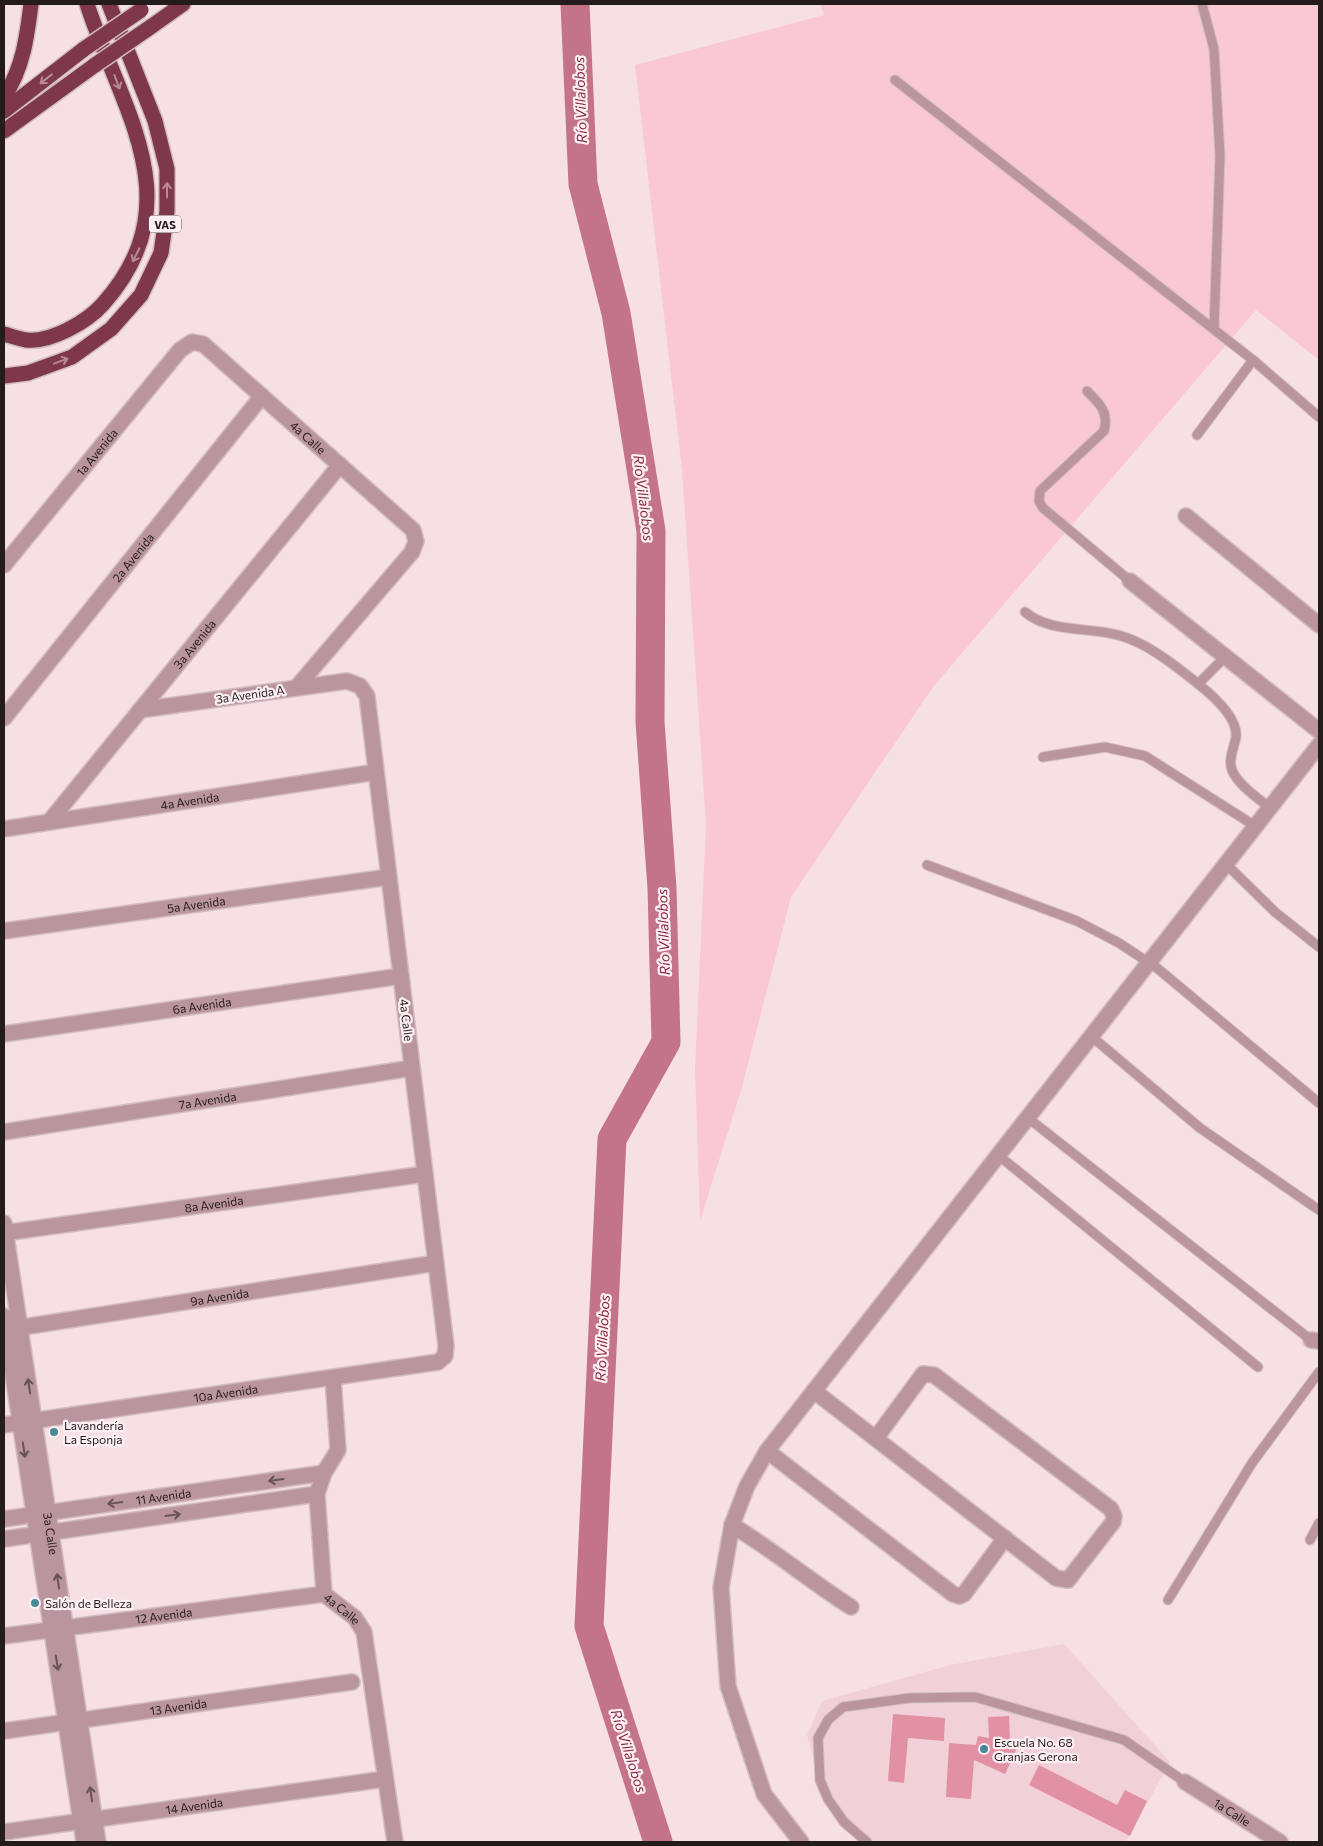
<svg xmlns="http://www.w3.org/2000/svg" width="1323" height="1846" viewBox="0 0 1323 1846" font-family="Commissioner,sans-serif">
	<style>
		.built { fill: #f1d1d7 }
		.green { fill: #f9c8d2 }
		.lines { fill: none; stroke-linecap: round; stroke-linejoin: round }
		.river { stroke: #c47488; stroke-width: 29 }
		.building { fill: #e290a3 }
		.lane-casing { stroke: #d1bdc0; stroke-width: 11 }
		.street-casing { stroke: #d1bdc0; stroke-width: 18 }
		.highway-casing { stroke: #d1bdc0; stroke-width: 18 }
		.lane { stroke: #bb959d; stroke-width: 9 }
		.street { stroke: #bb959d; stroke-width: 15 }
		.highway { stroke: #7f374b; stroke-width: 15 }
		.highway-bridge-casing { stroke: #d1bdc0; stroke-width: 18; stroke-linecap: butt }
		.highway-bridge { stroke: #7f374b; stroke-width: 15 }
		.oneway { stroke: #b88a96 }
		.oneway2 { stroke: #675256 }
		.poi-dot { fill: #468998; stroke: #fef0f2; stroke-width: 2 }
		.labels { text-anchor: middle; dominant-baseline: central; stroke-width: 4.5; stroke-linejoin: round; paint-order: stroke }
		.shield { fill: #fef0f2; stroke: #655b5c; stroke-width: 1 }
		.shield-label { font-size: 11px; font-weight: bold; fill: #231b1c }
		.street-label { font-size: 12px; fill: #231b1c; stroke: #fef0f2 }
		.poi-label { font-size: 12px; fill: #231b1c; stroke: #fef0f2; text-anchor: start }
		.water-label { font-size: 14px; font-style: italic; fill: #882847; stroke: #fef0f2 }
	</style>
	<rect width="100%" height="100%" fill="#f7e0e4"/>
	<path class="built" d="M1064,1644L1170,1762L1126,1842H864L816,1771L807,1735L822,1701L950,1665Z"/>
	<path class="green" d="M820,4H1319V360L1256,310L933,687L791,897L742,1087L700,1221L695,1069L706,825L682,470L635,65L824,15Z"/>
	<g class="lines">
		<path class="river" d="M575,4L583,184L616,313L651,531L650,722L662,888L666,1042L612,1139L589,1626L658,1842"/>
	</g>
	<path class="building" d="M893,1714L945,1718L944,1741L908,1738L904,1783L888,1781Z
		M1009,1716L1010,1740L1019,1744L1005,1774L974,1760L971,1799L946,1797L949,1743L976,1745L978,1736L989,1738L988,1717Z
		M1039,1765L1117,1805L1125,1790L1147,1801L1130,1836L1029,1785Z"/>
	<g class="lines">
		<g class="lane-casing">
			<path id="lane" d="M1202,4L1214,49L1220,156L1214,329
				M895,80L1253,360L1319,417
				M1087,391C1100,404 1109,412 1104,431L1040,491L1039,501L1043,508L1130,581
				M1197,435L1253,360
				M1025,612C1052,635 1096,625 1130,639C1153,648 1177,667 1197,683C1211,694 1238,717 1236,737C1234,748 1228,759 1232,770C1238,785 1258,798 1270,808
				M1198,684L1225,657
				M1043,757L1105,747L1145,756L1255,826
				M1226,864L1275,912L1319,947
				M927,865L1077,921L1119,943L1157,968L1319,1103
				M1091,1036L1200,1128L1319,1210
				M1028,1118L1311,1340
				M998,1155L1258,1367
				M1310,1540L1319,1523
				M1168,1600L1252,1463L1319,1372
				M867,1842L844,1822L828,1799L820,1780L818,1738L828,1720L843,1707L910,1698L975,1697L1124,1740L1185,1782"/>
		</g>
		<g class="street-casing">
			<g id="street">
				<path d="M1186,516L1319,625"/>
				<path id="s1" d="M4,565L180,350L192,342L203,344L413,530L416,541L412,552L296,688"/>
				<path d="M1130,581L1319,731"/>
				<path id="s2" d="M4,718L262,396"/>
				<path id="s3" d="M49,822L340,465"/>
				<path id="s4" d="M4,829L376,772"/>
				<path id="s5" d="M4,931L389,877"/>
				<path id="s6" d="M4,1034L401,976"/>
				<path id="s7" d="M4,1132L412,1068"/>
				<path id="s8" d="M4,1223L98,1842"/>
				<path id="s9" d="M4,1233L425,1174"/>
				<path d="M4,1316L84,1842"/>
				<path id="s10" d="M10,1329L436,1263"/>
				<path d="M1311,1340L1319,1341"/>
				<path id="s11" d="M333,1378L338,1450L324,1473L317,1494L324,1594L355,1618L364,1632L395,1842"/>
				<path d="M814,1391L1056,1578L1068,1580L1113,1522L1114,1516L1111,1509L934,1375L923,1374L876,1438"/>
				<path id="s12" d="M4,1425L438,1362L445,1356L446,1346L367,696L360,686L347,681L140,710"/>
				<path d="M767,1451L953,1594L960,1596L964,1594L1005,1538"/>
				<path id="s13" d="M4,1519L324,1473"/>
				<path d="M732,1525C773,1550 810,1581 851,1607"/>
				<path d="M4,1539L317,1494"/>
				<path id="s14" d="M4,1636L324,1594"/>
				<path id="s15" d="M4,1731L352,1682"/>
				<path id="s16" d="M1185,1782L1280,1842"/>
				<path id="s17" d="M4,1832L385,1779"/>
				<path d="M801,1842L764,1794L728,1686L721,1587L732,1525L747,1486L767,1451L1319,745"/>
			</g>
		</g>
		<g class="highway-casing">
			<path id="highway" d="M152,26L183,4
				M4,97C23,68 27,37 31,4
				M4,111L84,49
				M4,131L95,65
				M4,334C11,336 19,339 26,340C50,343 87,322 103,304C194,202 121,110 87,4
				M4,376L28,373L72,357L111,329L141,295L161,253L167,211V169L155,121L109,4"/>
		</g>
		<use href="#lane" class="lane"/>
		<use href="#street" class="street"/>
		<use href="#highway" class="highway"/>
		<g class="highway-bridge-casing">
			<path id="highway-bridge" d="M84,49L141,10
				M95,65L152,26"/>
		</g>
		<use href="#highway-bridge" class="highway-bridge"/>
	</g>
	<defs><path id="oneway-shaft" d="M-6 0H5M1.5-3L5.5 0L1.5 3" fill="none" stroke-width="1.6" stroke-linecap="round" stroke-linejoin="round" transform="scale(1.25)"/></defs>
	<g class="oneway">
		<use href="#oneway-shaft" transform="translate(46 79) rotate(142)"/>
		<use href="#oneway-shaft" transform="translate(117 82) rotate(69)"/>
		<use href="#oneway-shaft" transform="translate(167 190) rotate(-90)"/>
		<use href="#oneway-shaft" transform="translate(136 255) rotate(117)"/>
		<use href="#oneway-shaft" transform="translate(61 361) rotate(-20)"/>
	</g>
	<g class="oneway2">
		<use href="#oneway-shaft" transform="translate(29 1386) rotate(-99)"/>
		<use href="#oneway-shaft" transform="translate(24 1450) rotate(81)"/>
		<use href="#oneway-shaft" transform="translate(276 1480) rotate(172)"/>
		<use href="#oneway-shaft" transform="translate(115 1503) rotate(172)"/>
		<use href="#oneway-shaft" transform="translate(173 1515) rotate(-8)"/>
		<use href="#oneway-shaft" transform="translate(58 1581) rotate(-99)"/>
		<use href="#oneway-shaft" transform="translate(57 1663) rotate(81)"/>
		<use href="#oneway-shaft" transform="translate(91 1794) rotate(-99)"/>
	</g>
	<g class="poi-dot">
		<circle cx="54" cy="1432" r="5"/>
		<circle cx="35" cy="1603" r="5"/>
		<circle cx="984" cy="1749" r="5"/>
	</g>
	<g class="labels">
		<rect class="shield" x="149" y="215.5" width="32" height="17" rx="4"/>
		<g class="shield-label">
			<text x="165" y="224">VAS</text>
		</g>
		<g class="street-label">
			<text stroke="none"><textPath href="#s1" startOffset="444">4a Calle</textPath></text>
			<text stroke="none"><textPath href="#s1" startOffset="146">1a Avenida</textPath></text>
			<text stroke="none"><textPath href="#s2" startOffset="206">2a Avenida</textPath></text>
			<text stroke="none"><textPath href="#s3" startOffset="230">3a Avenida</textPath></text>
			<text transform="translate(250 694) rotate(-8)">3a Avenida A</text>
			<text stroke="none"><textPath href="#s4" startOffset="188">4a Avenida</textPath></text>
			<text stroke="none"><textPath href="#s5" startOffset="194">5a Avenida</textPath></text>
			<text stroke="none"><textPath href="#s6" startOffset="200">6a Avenida</textPath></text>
			<text transform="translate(407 1020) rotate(83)">4a Calle</text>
			<text stroke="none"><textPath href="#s7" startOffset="206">7a Avenida</textPath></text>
			<text stroke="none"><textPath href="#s9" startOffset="212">8a Avenida</textPath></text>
			<text stroke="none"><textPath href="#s10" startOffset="212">9a Avenida</textPath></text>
			<text stroke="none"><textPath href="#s12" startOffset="224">10a Avenida</textPath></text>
			<text stroke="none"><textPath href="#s13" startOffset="161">11 Avenida</textPath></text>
			<text stroke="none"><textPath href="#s8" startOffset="314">3a Calle</textPath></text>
			<text stroke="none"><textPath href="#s11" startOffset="245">4a Calle</textPath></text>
			<text stroke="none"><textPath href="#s14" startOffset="161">12 Avenida</textPath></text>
			<text stroke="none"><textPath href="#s15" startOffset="176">13 Avenida</textPath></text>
			<text stroke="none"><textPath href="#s17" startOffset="192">14 Avenida</textPath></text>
			<text stroke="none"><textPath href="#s16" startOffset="56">1a Calle</textPath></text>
		</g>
		<g class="poi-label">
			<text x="64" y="1425">Lavandería<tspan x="64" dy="14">La Esponja</tspan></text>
			<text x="45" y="1603">Salón de Belleza</text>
			<text x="994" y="1742">Escuela No. 68<tspan x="994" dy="14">Granjas Gerona</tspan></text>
		</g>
		<g class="water-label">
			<text transform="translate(580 100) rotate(-92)">Río Villalobos</text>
			<text transform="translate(644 498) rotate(83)">Río Villalobos</text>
			<text transform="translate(663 932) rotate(-92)">Río Villalobos</text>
			<text transform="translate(602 1338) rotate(-87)">Río Villalobos</text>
			<text transform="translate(629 1751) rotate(72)">Río Villalobos</text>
		</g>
	</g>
	<rect width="1323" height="1846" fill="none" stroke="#231b1c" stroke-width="10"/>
</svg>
